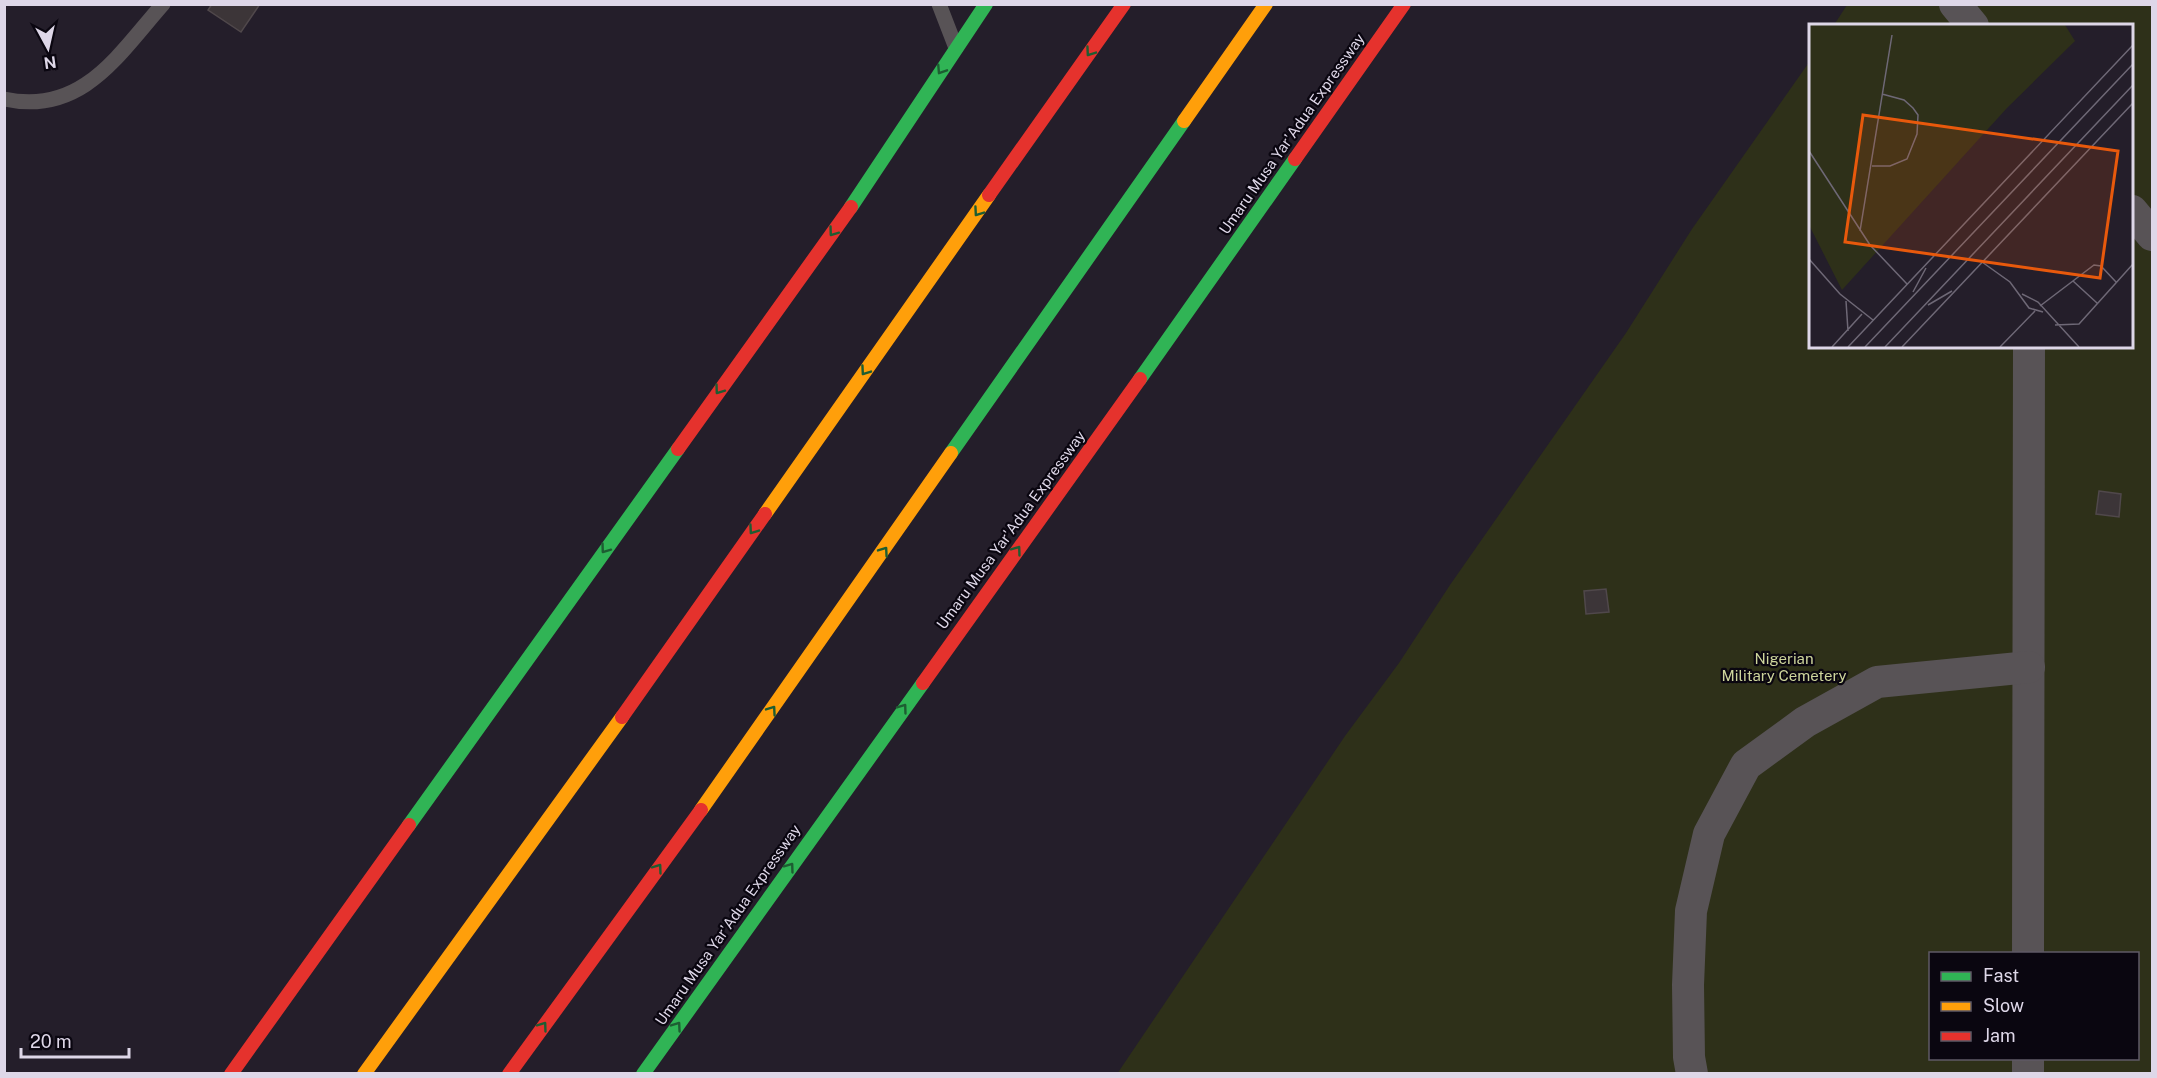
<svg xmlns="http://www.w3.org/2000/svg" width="2157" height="1078" font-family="'Public Sans',sans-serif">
<rect width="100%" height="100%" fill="#241e2a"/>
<path fill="#2e3019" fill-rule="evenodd" d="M1847,5H2152V1073L1117,1074L1345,736L1399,663L1450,585L1626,333L1692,229L1810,61V346H2132V26L1834,25ZM1930,954H2138V1058H1930Z"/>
<g fill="#3c3538" stroke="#50484b" stroke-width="1.5">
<polygon points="212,4 260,4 241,32 208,10"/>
<polygon points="2099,491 2121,494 2119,517 2096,514"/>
<polygon points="1606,589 1609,612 1586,614 1584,591"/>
</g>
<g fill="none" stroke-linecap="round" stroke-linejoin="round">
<g stroke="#585356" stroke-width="15">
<polyline points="939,4 956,48"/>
<path d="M4,99C82,116 118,55 163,4"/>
</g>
<g stroke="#585356" stroke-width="32">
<polyline points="1955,4 1973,26"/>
<polyline points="2132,211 2152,235"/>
<polyline points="2028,954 2029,346"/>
<polyline points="1692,1074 1689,1057 1688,985 1691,911 1709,834 1746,765 1805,722 1877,682 2029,667"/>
<polyline points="2028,1074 2028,1058"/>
</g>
<g stroke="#30b455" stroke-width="14">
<polyline points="851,207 986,4"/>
<polyline points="1140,379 1295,159"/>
<polyline points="951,453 1184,121"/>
<polyline points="409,825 678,449"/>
<polyline points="643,1074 923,683"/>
</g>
<g stroke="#ff9f0a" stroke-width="14">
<polyline points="1184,121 1266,4"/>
<polyline points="765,514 989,195"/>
<polyline points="701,810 951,453"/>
<polyline points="364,1074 622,717"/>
</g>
<g stroke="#e5322d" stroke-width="14">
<polyline points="1295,159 1404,4"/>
<polyline points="989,195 1124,4"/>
<polyline points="678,449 851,207"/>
<polyline points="923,683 1140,379"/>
<polyline points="622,717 765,514"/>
<polyline points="231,1074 409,825"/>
<polyline points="509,1074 701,810"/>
</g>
</g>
<defs><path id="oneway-chevron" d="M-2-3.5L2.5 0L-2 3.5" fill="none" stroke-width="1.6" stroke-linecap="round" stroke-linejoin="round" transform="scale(1.5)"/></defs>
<g stroke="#1d5d32">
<use href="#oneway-chevron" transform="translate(1090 52) rotate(125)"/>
<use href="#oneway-chevron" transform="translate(941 70) rotate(123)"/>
<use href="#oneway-chevron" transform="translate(978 212) rotate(125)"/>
<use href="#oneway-chevron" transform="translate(833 232) rotate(126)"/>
<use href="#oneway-chevron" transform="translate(865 371) rotate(125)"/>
<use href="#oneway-chevron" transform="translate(719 390) rotate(126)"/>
<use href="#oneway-chevron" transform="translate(753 530) rotate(125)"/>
<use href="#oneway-chevron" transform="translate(605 549) rotate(126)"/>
<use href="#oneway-chevron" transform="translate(1017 550) rotate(-54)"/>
<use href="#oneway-chevron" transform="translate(884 551) rotate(-55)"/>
<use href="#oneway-chevron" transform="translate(903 708) rotate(-54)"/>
<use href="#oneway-chevron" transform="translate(772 710) rotate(-55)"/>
<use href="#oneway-chevron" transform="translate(790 867) rotate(-54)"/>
<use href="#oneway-chevron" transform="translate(658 868) rotate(-54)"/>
<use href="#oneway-chevron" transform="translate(543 1026) rotate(-54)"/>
<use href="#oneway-chevron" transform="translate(677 1026) rotate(-55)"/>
</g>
<g text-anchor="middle" stroke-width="4.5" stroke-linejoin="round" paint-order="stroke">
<g font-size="15" fill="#ded7e8" stroke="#0a0610">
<text transform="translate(1292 134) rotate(-55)" y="5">Umaru Musa Yar'Adua Expressway</text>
<text transform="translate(1011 530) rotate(-54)" y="5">Umaru Musa Yar'Adua Expressway</text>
<text transform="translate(728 925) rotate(-55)" y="5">Umaru Musa Yar'Adua Expressway</text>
</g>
<g font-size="15" fill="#ced59c" stroke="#0a0610">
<text x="1784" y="664">Nigerian<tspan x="1784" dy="17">Military Cemetery</tspan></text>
</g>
</g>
<g transform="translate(1809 24)">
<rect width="324" height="324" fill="#241e2a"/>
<path d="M0,1H256L266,17L198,84L33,266L0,201Z" fill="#2e3019"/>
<path fill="none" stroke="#6e6876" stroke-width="1.5" d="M0,127L61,221L98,260M63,142H81L98,135L108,110L109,91L104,84L95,76L73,70M51,207L83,11M0,235L31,270L64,296M173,238L201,258L220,284L234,288M264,257L288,279M104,268L117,244M213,270L229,278L270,323M37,277L39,307M119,281L143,267M231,282L285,241L292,242L307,258M246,301L270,300L324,240M23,323L53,290M39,323L324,21M56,323L324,40M76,323L324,61M93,323L324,79M191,323L226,287"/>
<path fill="#e8590c" fill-opacity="0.15" stroke="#e8590c" stroke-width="3" d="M54,91L309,127L291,254L36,218Z"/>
<rect width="324" height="324" fill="none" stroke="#ded7e8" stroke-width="3"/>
</g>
<rect width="2157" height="1078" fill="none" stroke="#ded7e8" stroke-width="12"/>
<rect x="1929" y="952" width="210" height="108" fill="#0a0610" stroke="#5f5a66" stroke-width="1.5"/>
<rect x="1941" y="972" width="30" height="9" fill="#30b455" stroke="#5f5a66" stroke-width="1.5"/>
<text x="1983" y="982" font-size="18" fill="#ded7e8">Fast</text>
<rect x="1941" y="1002" width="30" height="9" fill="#ff9f0a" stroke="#5f5a66" stroke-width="1.5"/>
<text x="1983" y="1012" font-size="18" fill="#ded7e8">Slow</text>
<rect x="1941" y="1032" width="30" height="9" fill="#e5322d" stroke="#5f5a66" stroke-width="1.5"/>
<text x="1983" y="1042" font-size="18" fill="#ded7e8">Jam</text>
<g transform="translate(48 48) rotate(172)" stroke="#0a0610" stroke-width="4.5" paint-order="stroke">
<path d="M0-4.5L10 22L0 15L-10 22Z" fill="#ded7e8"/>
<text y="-9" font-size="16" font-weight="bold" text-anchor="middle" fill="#ded7e8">N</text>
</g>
<path d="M21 1048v9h108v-9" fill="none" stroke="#ded7e8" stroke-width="3"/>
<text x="30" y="1048" font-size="18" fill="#ded7e8" stroke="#0a0610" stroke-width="4.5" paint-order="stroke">20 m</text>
</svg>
